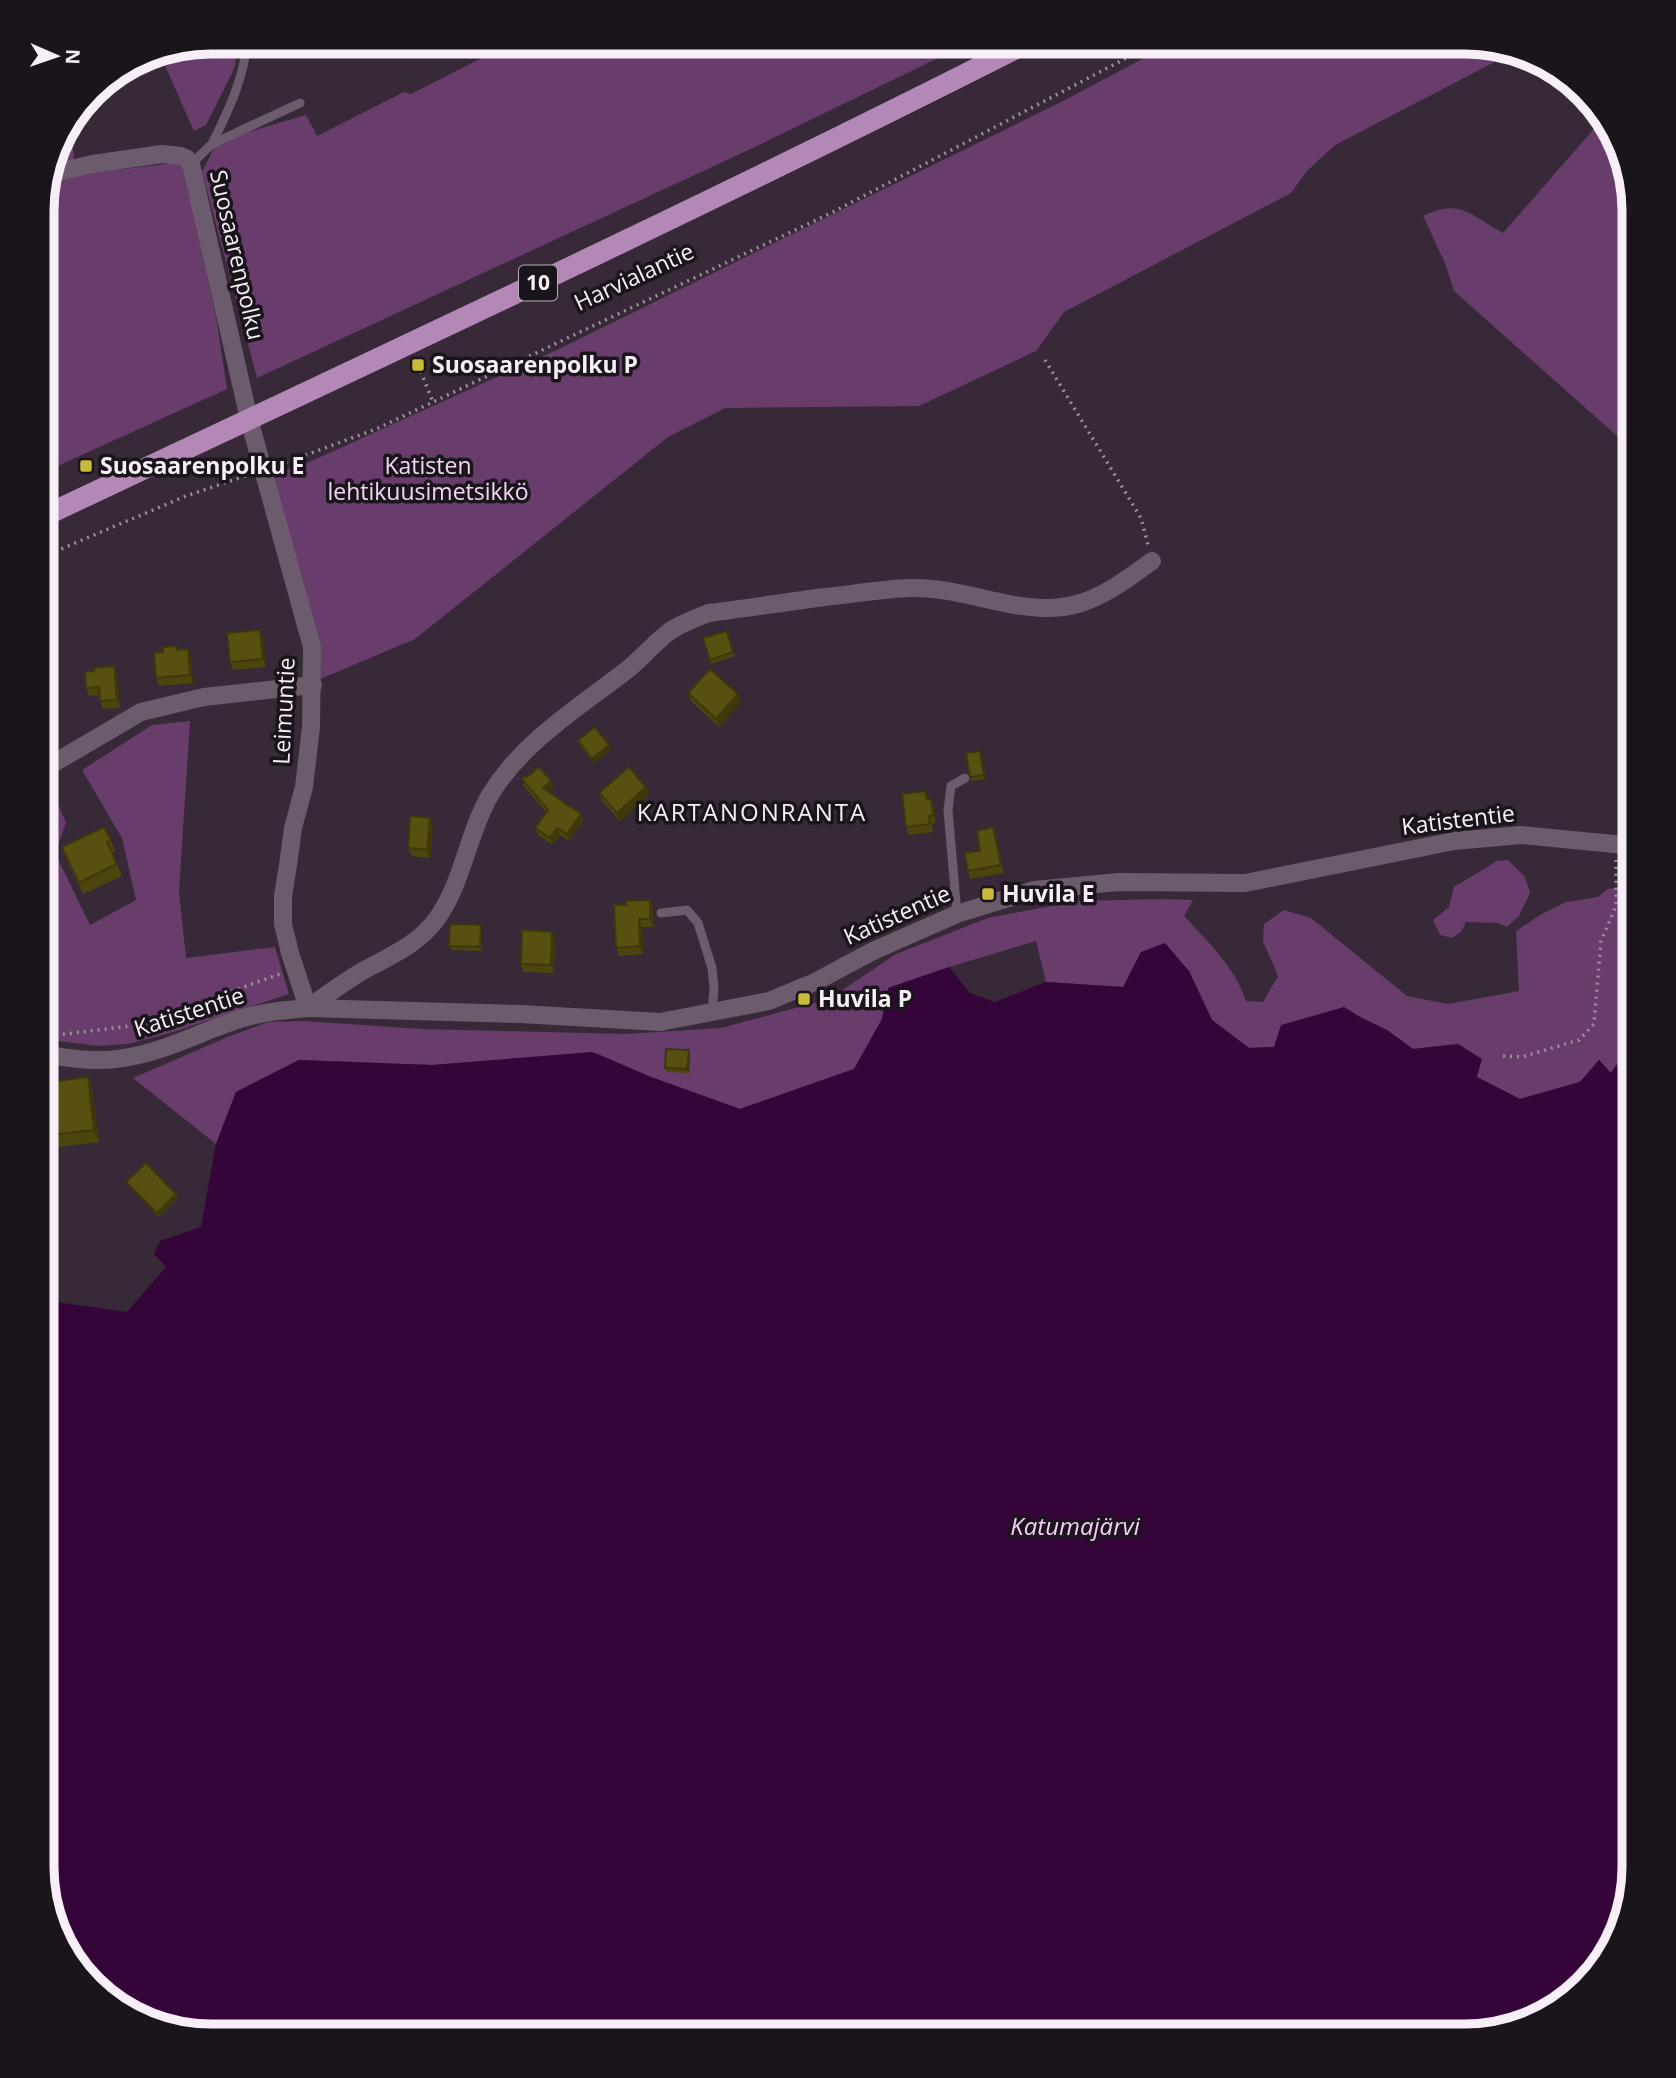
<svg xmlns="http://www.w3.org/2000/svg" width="1676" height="2078" font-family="'Open Sans',sans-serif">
<rect width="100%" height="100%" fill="#372938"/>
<g fill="#683d6c">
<polygon points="211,42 237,42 235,67 206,125 194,131 159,52"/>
<polygon points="513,42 971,42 757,146 257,378 202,172 214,148 228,138 306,115 317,136 404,92 411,94"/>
<polygon points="1174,42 1476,42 1512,53 1335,145 1307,171 1291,193 1064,312 1036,351 919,406 725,408 668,437 415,639 318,680 271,475 307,463 563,347 1065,100"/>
<path d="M1605,116L1634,211V451L1454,291L1445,263L1423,216C1462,198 1469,215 1503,233Z"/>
<polygon points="70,123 75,165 51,169 59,137"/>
<polygon points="174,163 184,167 217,322 227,389 42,473 42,200 47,181 107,171"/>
<polygon points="190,721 179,892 186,958 275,947 289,994 170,1033 128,1044 98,1046 42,1039 42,783 48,780 66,823 55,853 90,925 136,900 122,838 82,770 152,725"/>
<polygon points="1508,860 1525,877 1530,893 1519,916 1507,927 1498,923 1466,922 1461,932 1452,938 1440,935 1433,920 1449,907 1454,887 1497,861"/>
<path d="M1621,887L1634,892V919L1624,922L1634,931V1020L1630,1026L1633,1043L1610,1073L1599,1060L1580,1082L1520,1099L1476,1077L1458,1044L1413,1049L1387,1030L1360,1017L1344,1007L1274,1047L1249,1048L1212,1020L1189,971L1141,952L1124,987L1046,982L1036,941L949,967L889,988L882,1019L854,1069L740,1109L651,1077L596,1053L432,1065L299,1060L236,1092L216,1144L133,1078L230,1036L268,1022L303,1021L423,1029L624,1034L721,1028L829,999L896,954L988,918L1078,901L1161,899L1193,900L1184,916C1208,942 1235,967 1246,1001L1263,1002L1278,976L1263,941L1264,924L1284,910L1311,918L1407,996L1448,1004L1519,991L1516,931L1540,915L1566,902L1598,897L1607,889Z"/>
</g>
<polygon fill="#35053a" points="1165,943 1189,971 1212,1020 1249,1048 1274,1047 1281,1025 1344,1007 1360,1017 1387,1030 1413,1049 1458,1044 1482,1059 1477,1077 1520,1099 1580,1082 1599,1060 1611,1073 1633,1043 1630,1026 1634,1020 1634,1867 1616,1942 1559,2007 1465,2036 211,2036 127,2014 71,1961 42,1867 42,1300 127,1312 166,1267 154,1254 160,1241 201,1227 216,1144 236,1092 299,1060 432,1065 592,1052 651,1077 740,1109 854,1069 882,1019 888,988 949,967 970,993 995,1002 1046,982 1123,987 1141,952"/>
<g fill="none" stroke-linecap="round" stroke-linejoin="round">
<g stroke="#9b8f9c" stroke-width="3.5" stroke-dasharray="2 5" stroke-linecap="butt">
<polyline points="1045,360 1141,518 1148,545"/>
<polyline points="418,365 433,402"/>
<polyline points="279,465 376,429 833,212 1157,42"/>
<polyline points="42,557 186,496 248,475"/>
<polyline points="49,1036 130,1026 157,1020 207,1000 280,974"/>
<polyline points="1503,1056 1522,1057 1579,1040 1594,1024 1601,941 1616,906 1616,860"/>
</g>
<g stroke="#6b5b6c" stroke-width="9">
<path d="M212,144C228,111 244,79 247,42"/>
<polyline points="191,164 212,144 300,103"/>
<polyline points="661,913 687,910 698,923 712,968 714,988 712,1012"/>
<polyline points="957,914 948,810 951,786 965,778"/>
</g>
<g stroke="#6b5b6c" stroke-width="18">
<path d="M49,174L93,164L162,154L181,156L186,158L191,164L249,419L312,647L311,727L304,787L293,828L288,865L283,896V924L290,953L308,1008C326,995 343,983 361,972C389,956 419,945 438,917C463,881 468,833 490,795C522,742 579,707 627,670C642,658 655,642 670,631C682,623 696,618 709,613C748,608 787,602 825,597C854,594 882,589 910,588C939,587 967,595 995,601C1068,618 1094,604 1152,561"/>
<polyline points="42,770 141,712 204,697 313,685"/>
<path d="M42,1054C69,1058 96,1063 123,1058C164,1052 200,1032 240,1019C262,1012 285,1010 308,1008L521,1014L660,1022L769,1001L815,982L873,951L957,914L1034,890L1119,882L1245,883L1454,841L1521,835L1634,846"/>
</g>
<path stroke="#b388b6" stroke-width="21" d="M42,517C372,361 704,207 1029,42"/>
</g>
<g fill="#4c450e">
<polygon points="308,42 340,42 314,55"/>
<polygon points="260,630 263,638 266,667 233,670 230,662"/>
<polygon points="727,631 735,656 711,664 710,660"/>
<polygon points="178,650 191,657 193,683 159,686 156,678"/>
<polygon points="114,666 117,674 120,708 103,709 100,701 99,695 89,696 86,688 94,671"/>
<polygon points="688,693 738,694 741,702 719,727 691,701"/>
<polygon points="42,713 46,713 49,721 52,747 42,748"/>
<polygon points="578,740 609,745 611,749 594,763 579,744"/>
<polygon points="980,751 985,779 971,781 970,777"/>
<polygon points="522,779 554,788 549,792 583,821 569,841 560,835 553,845 538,835 535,828 546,812 524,786"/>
<polygon points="599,793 649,795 620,821 602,801"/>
<polygon points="928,799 931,799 934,807 936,823 932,824 933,832 909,835 906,827"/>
<polygon points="433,826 430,858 411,856 408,848"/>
<polygon points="996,835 1004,873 970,879 968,871 980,851"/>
<polygon points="111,840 115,852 112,853 122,876 83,894 66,859 62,847"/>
<polygon points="650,900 653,908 653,927 642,927 643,954 619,956 616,948 626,905"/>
<polygon points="481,925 482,929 482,951 451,950 449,946"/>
<polygon points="552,932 555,940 554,973 523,972 521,964"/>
<polygon points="689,1050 690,1054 689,1073 666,1072 665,1068"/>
<polygon points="42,1083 92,1089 99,1142 42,1149"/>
<polygon points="126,1182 176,1194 178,1198 159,1217 128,1186"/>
</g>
<g fill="#3e380b">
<polygon points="260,630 263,638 266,667 263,659"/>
<polygon points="188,649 191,657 193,683 190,675"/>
<polygon points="114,666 117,674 120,708 117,700"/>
<polygon points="738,694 741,702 719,727 716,719"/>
<polygon points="46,713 49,721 52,747 49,739"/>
<polygon points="609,745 611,749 594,763 592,759"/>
<polygon points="551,781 554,788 545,795 543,788"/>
<polygon points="646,787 649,795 620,821 617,813"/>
<polygon points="931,799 934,807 936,823 933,815"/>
<polygon points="581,814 583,821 569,841 567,834"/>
<polygon points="430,818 433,826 430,858 427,850"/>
<polygon points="993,827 996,835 1004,873 1001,865"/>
<polygon points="557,828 560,835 553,845 550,838"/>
<polygon points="650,900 653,908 653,927 650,919"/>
<polygon points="639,919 642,927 643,954 640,946"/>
<polygon points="481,925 482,929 482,951 480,947"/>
<polygon points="552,932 555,940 554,973 551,965"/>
<polygon points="689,1050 690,1054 689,1073 687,1069"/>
<polygon points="88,1077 92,1089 99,1142 94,1130"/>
<polygon points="176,1194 178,1198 159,1217 157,1213"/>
</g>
<g fill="#585010" stroke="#3e380b" stroke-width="2">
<polygon points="260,630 263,659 230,662 227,633"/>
<polygon points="727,631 733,652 710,660 703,638"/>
<polygon points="177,646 177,650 188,649 190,675 156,678 154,653 163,652 163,647"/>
<polygon points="114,666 117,700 100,701 99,687 86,688 85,672 94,671 94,668"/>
<polygon points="710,669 738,694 716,719 688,693"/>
<polygon points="42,713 46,713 49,739 42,740"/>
<polygon points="595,727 609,745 592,759 578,740"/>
<polygon points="980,751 984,775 970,777 966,753"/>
<polygon points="539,767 551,781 543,788 581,814 567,834 557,828 550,838 535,828 548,810 522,779 525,776 527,777"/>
<polygon points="629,767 646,787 617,813 599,793"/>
<polygon points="925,791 927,799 931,799 933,815 929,816 930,824 906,827 902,794"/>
<polygon points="410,816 430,818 427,850 408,848"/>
<polygon points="104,827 111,840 107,842 117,864 79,883 62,847"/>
<polygon points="993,827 1001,865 968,871 965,853 980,851 977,831"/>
<polygon points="650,900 650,919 639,919 640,946 616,948 614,905 626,905 626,901"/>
<polygon points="450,924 481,925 480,947 449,946"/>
<polygon points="522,930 552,932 551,965 521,964"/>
<polygon points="666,1049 689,1050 687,1069 665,1068"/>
<polygon points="88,1077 94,1130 42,1136 42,1083"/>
<polygon points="146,1163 176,1194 157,1213 126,1182"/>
</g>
<g fill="#caba3a" stroke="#1a141b" stroke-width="2.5">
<rect x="411" y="358" width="14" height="14" rx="3.5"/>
<rect x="79" y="459" width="14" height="14" rx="3.5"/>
<rect x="981" y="887" width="14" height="14" rx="3.5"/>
<rect x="797" y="992" width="14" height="14" rx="3.5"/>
</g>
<g text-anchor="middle" stroke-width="7" stroke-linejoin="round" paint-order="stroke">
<rect fill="#1a141b" stroke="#b5adb6" stroke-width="2" x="519" y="265.5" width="38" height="35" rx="5"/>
<g font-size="21" font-weight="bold" fill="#f7eef8">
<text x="538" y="290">10</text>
</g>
<g font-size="23" fill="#f7eef8" stroke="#1a141b">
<text transform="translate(237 255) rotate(77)" y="8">Suosaarenpolku</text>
<text transform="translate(634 277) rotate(-25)" y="8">Harvialantie</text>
<text transform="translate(284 711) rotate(-87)" y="8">Leimuntie</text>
<text transform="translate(1458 820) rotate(-7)" y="8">Katistentie</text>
<text transform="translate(897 915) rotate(-24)" y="8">Katistentie</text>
<text transform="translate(189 1012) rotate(-18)" y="8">Katistentie</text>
</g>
<g font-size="23" font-weight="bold" fill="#f7eef8" stroke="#1a141b" text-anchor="start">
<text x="432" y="373">Suosaarenpolku P</text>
<text x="100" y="474">Suosaarenpolku E</text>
<text x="1002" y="902">Huvila E</text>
<text x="818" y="1007">Huvila P</text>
</g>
<g font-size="23" fill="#f3d6f5" stroke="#1a141b">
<text x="428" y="474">Katisten<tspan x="428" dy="26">lehtikuusimetsikkö</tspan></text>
</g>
<g font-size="24" letter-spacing="2" fill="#f7eef8" stroke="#1a141b">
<text x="752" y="821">KARTANONRANTA</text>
</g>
<g font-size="24" font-style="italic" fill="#f7cbfa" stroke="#1a141b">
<text x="1075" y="1535">Katumajärvi</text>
</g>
</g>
<path d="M0 0H1676V2078H0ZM211 54H1465A157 157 0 0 1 1622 211V1867A157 157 0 0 1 1465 2024H211A157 157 0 0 1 54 1867V211A157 157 0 0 1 211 54Z" fill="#1a141b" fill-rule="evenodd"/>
<path fill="none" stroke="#f7eef8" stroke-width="9" d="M211 54H1465A157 157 0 0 1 1622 211V1867A157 157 0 0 1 1465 2024H211A157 157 0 0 1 54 1867V211A157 157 0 0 1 211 54Z"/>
<g transform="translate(56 56) rotate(92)" stroke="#1a141b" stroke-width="5" paint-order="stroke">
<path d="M0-5L12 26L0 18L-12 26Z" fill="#f7eef8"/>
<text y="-10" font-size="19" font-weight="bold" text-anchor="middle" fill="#f7eef8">N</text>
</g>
</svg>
